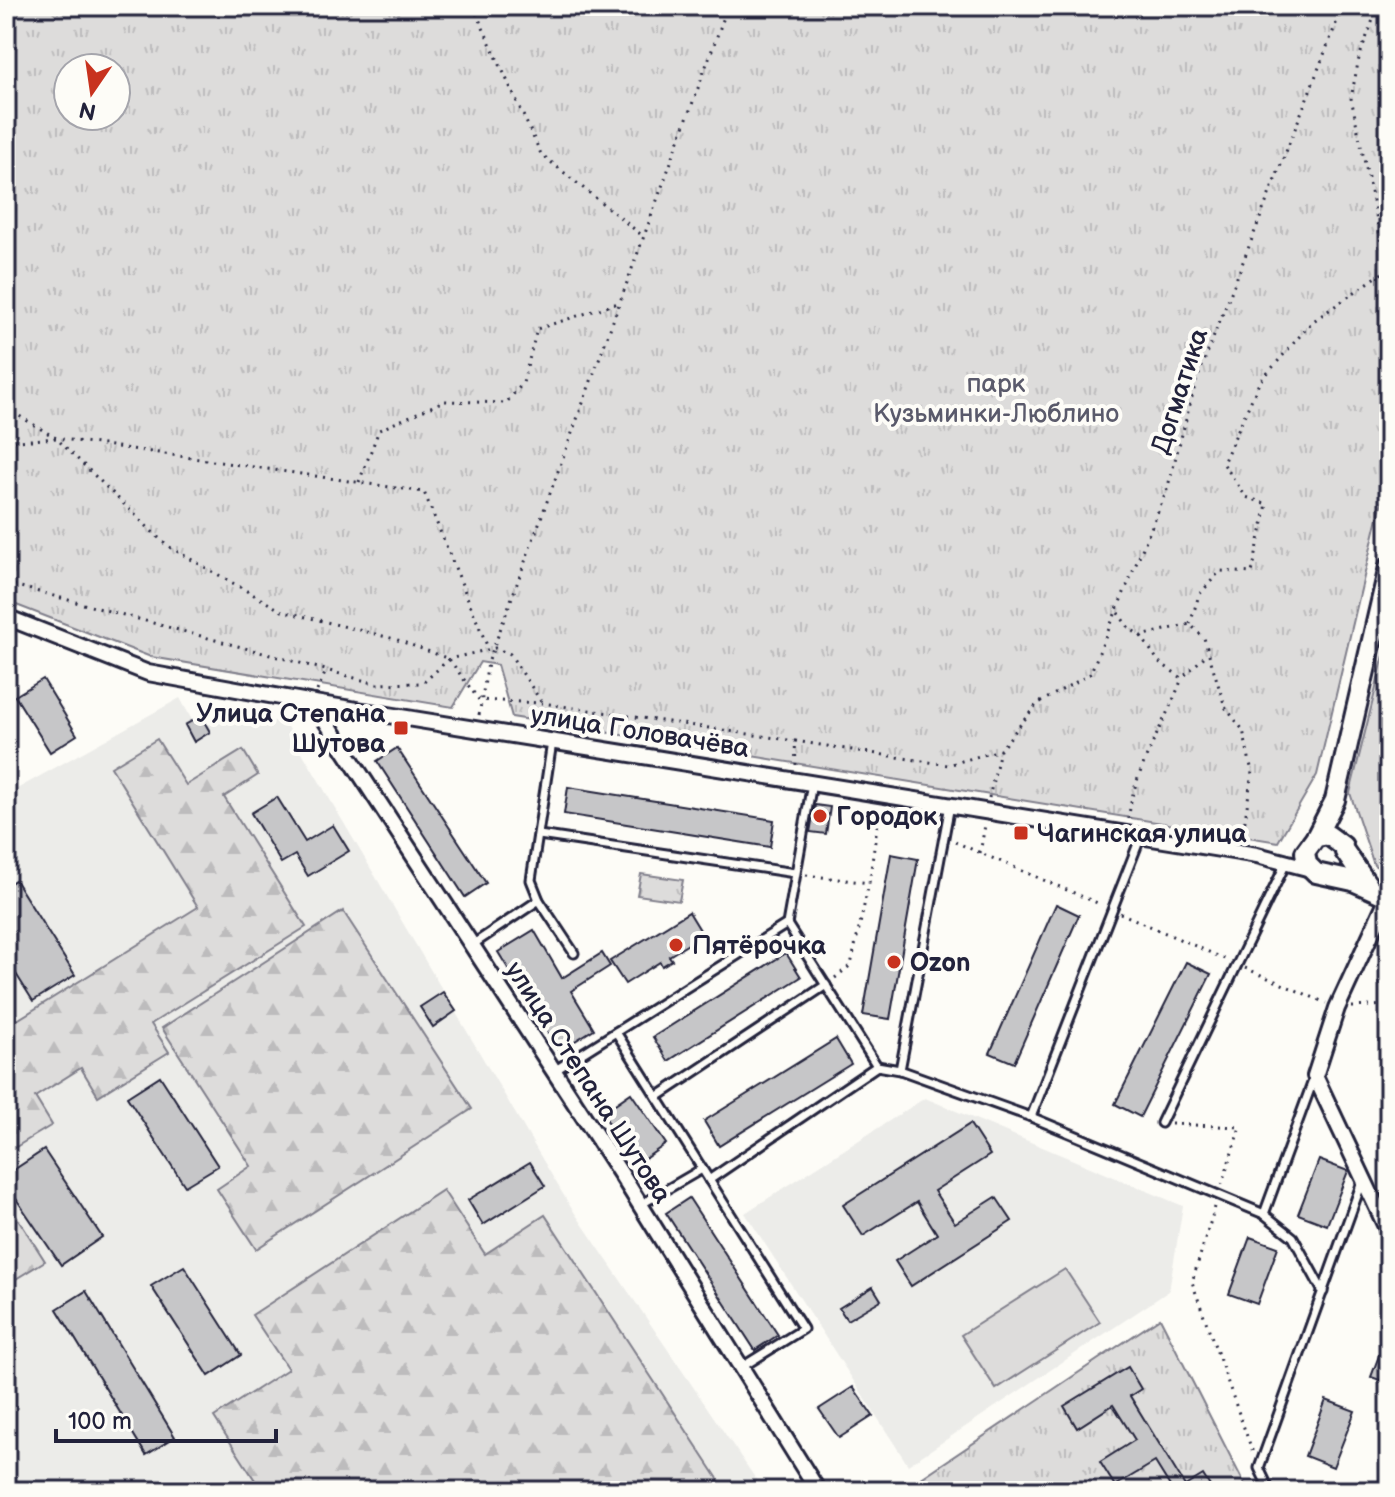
<svg xmlns="http://www.w3.org/2000/svg" width="1395" height="1497" font-family="'Balsamiq Sans',sans-serif">
<defs>
<pattern id="forest-firs" width="22" height="20" patternUnits="userSpaceOnUse" patternTransform="scale(2)"><rect width="22" height="20" fill="#dddcdb"/><path d="M5 1l3.5 6h-7zM16 11l3.5 6h-7z" fill="#bdbcbd"/></pattern>
<pattern id="park-tufts" width="24" height="20" patternUnits="userSpaceOnUse" patternTransform="scale(2)"><rect width="24" height="20" fill="#dddcdb"/><path d="M3 7l-1-3M5 7V3M7 7l1-3M15 17l-1-3M17 17v-4M19 17l1-3" fill="none" stroke="#bdbcbd"/></pattern>
</defs>
<rect width="100%" height="100%" fill="#fdfcf7"/>
<filter id="ink" filterUnits="userSpaceOnUse"><feTurbulence type="fractalNoise" baseFrequency=".0125" numOctaves="2"/><feDisplacementMap in="SourceGraphic" scale="16" xChannelSelector="R" yChannelSelector="G"/><feConvolveMatrix kernelMatrix="1 2 1 2 8 2 1 2 1" color-interpolation-filters="sRGB"/></filter>
<g filter="url(#ink)">
<g fill="#ecece9">
<polygon points="180,698 199,733 231,707 286,725 570,1206 764,1491 6,1491 6,795"/>
<polygon points="925,1098 1183,1206 1169,1291 908,1465 745,1213"/>
</g>
<g fill="#dddcdb" stroke="#807f8b" stroke-width="2">
<polygon points="1389,635 1389,873 1374,865 1350,793"/>
<polygon points="1065,1269 1100,1322 996,1389 961,1335"/>
</g>
<g fill="url(#forest-firs)" stroke="#807f8b" stroke-width="2">
<polygon points="157,739 186,785 243,750 258,775 224,797 306,927 151,1024 169,1052 98,1096 81,1068 35,1097 52,1125 6,1153 6,1027 198,907 111,767"/>
<polygon points="343,911 472,1109 256,1249 217,1189 251,1166 162,1028"/>
<polygon points="443,1190 485,1254 545,1215 726,1491 390,1491 385,1484 375,1491 262,1491 214,1417 288,1369 252,1315"/>
<polygon points="6,1200 45,1261 6,1285"/>
</g>
<g fill="url(#park-tufts)" stroke="#807f8b" stroke-width="2" fill-rule="evenodd">
<path d="M6,6H1389V471L1317,775L1278,842L512,717L497,665L480,662L453,707L151,657L6,601ZM68,68H116V116H68Z"/>
<polygon points="641,874 683,880 679,901 637,895"/>
<polygon points="1160,1318 1248,1491 902,1491"/>
</g>
<g fill="#c6c6c8" stroke="#22223b" stroke-width="2">
<polygon points="43,679 77,735 50,752 15,696"/>
<polygon points="201,716 210,732 194,742 185,725"/>
<polygon points="397,748 486,883 465,897 377,761"/>
<polygon points="568,787 774,820 770,847 564,814"/>
<polygon points="277,797 305,842 333,825 349,851 308,876 295,855 281,863 251,813"/>
<polygon points="815,805 830,807 826,834 810,832"/>
<polygon points="891,854 918,859 890,1019 863,1015"/>
<polygon points="15,880 75,975 33,1001 6,958 6,886"/>
<polygon points="1056,904 1079,915 1014,1063 990,1053"/>
<polygon points="689,912 703,935 669,956 672,960 662,966 660,962 625,984 610,961"/>
<polygon points="534,930 562,978 602,953 610,966 571,991 594,1029 559,1051 498,952"/>
<polygon points="786,953 801,977 668,1061 653,1037"/>
<polygon points="1186,962 1211,974 1140,1117 1115,1104"/>
<polygon points="443,992 456,1011 433,1027 420,1007"/>
<polygon points="836,1039 851,1064 719,1146 704,1121"/>
<polygon points="160,1076 218,1166 185,1186 127,1097"/>
<polygon points="631,1093 666,1144 637,1164 602,1113"/>
<polygon points="970,1124 990,1155 934,1191 955,1223 996,1197 1012,1221 911,1286 895,1261 937,1234 917,1202 863,1236 843,1205"/>
<polygon points="44,1150 102,1237 61,1265 6,1184 6,1175"/>
<polygon points="1319,1160 1348,1171 1327,1225 1298,1214"/>
<polygon points="530,1162 545,1186 483,1225 468,1200"/>
<polygon points="689,1198 778,1335 755,1350 666,1213"/>
<polygon points="1250,1237 1278,1247 1257,1304 1229,1294"/>
<polygon points="184,1266 241,1355 209,1376 151,1286"/>
<polygon points="873,1287 881,1300 847,1320 839,1308"/>
<polygon points="86,1291 175,1437 146,1455 57,1309"/>
<polygon points="1388,1332 1389,1332 1389,1383 1371,1377"/>
<polygon points="1128,1367 1141,1389 1130,1396 1185,1486 1203,1475 1213,1491 1173,1491 1155,1462 1115,1486 1100,1462 1135,1440 1113,1405 1077,1428 1064,1406"/>
<polygon points="853,1387 873,1416 839,1438 819,1409"/>
<polygon points="1326,1400 1355,1411 1333,1467 1305,1456"/>
</g>
<g fill="none" stroke-linecap="round" stroke-linejoin="round">
<g stroke="#22223b" stroke-width="13">
<g id="service">
<polyline points="552,742 531,880 539,900 574,953"/>
<polyline points="539,835 795,873"/>
<polyline points="787,924 877,1066"/>
<polyline points="472,945 539,900"/>
<polyline points="616,1032 803,1329 742,1367"/>
<polyline points="900,1070 950,805"/>
<polyline points="554,1071 787,924 812,783"/>
<polyline points="657,1097 826,985"/>
<polyline points="1031,1117 1141,836"/>
<polyline points="1161,1123 1286,863"/>
<polyline points="709,1180 877,1066 900,1070 1031,1117 1264,1214 1293,1237 1323,1292"/>
<polyline points="640,1205 702,1169"/>
<polyline points="1264,1214 1314,1078"/>
<polyline points="1270,1491 1259,1468 1362,1182"/>
</g>
</g>
<g stroke="#22223b" stroke-width="20">
<g id="minor">
<polyline points="6,617 148,673 314,703 1257,855 1311,869"/>
<polyline points="314,703 621,1174 818,1491"/>
<polyline points="1388,897 1337,1008 1315,1076 1389,1233"/>
</g>
</g>
<g stroke="#22223b" stroke-width="24">
<g id="tertiary">
<polyline points="1316,837 1335,800 1389,567"/>
<polyline points="1343,846 1328,835 1316,837 1305,852 1307,864 1316,873 1353,881 1389,897"/>
<polyline points="1345,852 1368,885"/>
</g>
</g>
<g stroke="#22223b" stroke-width="3" stroke-dasharray="2 6" stroke-linecap="butt">
<polyline points="473,6 541,154 644,237"/>
<polyline points="1378,6 1359,58 1351,98 1389,276"/>
<polyline points="6,408 56,438 166,545 282,611 395,639 449,659 479,700 542,703 795,741"/>
<polyline points="6,442 56,438 424,492 488,648"/>
<polyline points="359,482 379,430 444,401 506,403 523,383 537,329 621,302"/>
<polyline points="6,583 377,684 423,683 449,659 495,648 510,654 542,703"/>
<polyline points="1118,613 1129,628 1141,636 1190,624 1204,638 1225,707 1243,730 1252,772 1242,841"/>
<polyline points="1190,624 1199,595 1220,571 1252,573 1267,504 1246,497 1223,463 1259,383 1312,322 1385,271"/>
<polyline points="1141,636 1159,662 1182,678 1208,653"/>
<polyline points="317,691 327,669"/>
<polyline points="479,715 488,663 728,6"/>
<polyline points="796,765 795,741 948,765 1000,750"/>
<polyline points="989,798 1000,750 1037,704 1090,674 1167,490 1196,382 1343,6"/>
<path d="M1129,819C1130,777 1167,720 1182,678"/>
<polyline points="955,842 1102,905"/>
<polyline points="980,853 985,825"/>
<polyline points="806,875 869,883 880,806"/>
<polyline points="1120,913 1227,960"/>
<polyline points="1245,968 1326,1003"/>
<polyline points="835,978 851,965 869,883"/>
<polyline points="1352,1007 1389,1005"/>
<polyline points="1171,1124 1240,1127 1222,1184"/>
<polyline points="1215,1207 1192,1282 1253,1453"/>
</g>
<use href="#service" stroke="#fdfcf7" stroke-width="7"/>
<use href="#minor" stroke="#fdfcf7" stroke-width="14"/>
<use href="#tertiary" stroke="#fdfcf7" stroke-width="18"/>
</g>
</g>
<g fill="#c8321e" stroke="#fdfcf7" stroke-width="3">
<rect x="393" y="720" width="16" height="16" rx="4"/>
<circle cx="820" cy="816" r="8"/>
<rect x="1013" y="825" width="16" height="16" rx="4"/>
<circle cx="676" cy="945" r="8"/>
<circle cx="894" cy="962" r="8"/>
</g>
<g text-anchor="middle" stroke-width="8" stroke-linejoin="round" paint-order="stroke">
<g font-size="26" fill="#5a5a6b" stroke="#fdfcf7">
<text x="996" y="392">парк<tspan x="996" dy="30">Кузьминки-Люблино</tspan></text>
</g>
<g font-size="26" fill="#22223b" stroke="#fdfcf7">
<text transform="translate(1179 391) rotate(-72)" y="9">Догматика</text>
<text transform="translate(640 731) rotate(9)" y="9">улица Головачёва</text>
<text transform="translate(589 1082) rotate(57)" y="9">улица Степана Шутова</text>
</g>
<g font-size="26" font-weight="bold" fill="#22223b" stroke="#fdfcf7" text-anchor="start">
<text x="385" y="722" text-anchor="end">Улица Степана<tspan x="385" dy="30">Шутова</tspan></text>
<text x="836" y="825">Городок</text>
<text x="1037" y="842">Чагинская улица</text>
<text x="692" y="954">Пятёрочка</text>
<text x="910" y="971">Ozon</text>
</g>
</g>
<rect width="1395" height="1497" fill="none" stroke="#fdfcf7" stroke-width="32"/>
<rect x="16" y="16" width="1363" height="1465" fill="none" stroke="#22223b" stroke-width="3" filter="url(#ink)"/>
<g transform="translate(92 92) rotate(193)"><circle r="38" fill="#fdfcf7" stroke="#a5a5ac" stroke-width="2"/>
<path d="M0-6L14 30L0 20L-14 30Z" fill="#c8321e"/>
<text y="-12" font-size="22" font-weight="bold" text-anchor="middle" fill="#22223b">N</text>
</g>
<path d="M56 1429v12h220v-12" fill="none" stroke="#22223b" stroke-width="4"/>
<text x="68" y="1429" font-size="24" fill="#22223b" stroke="#fdfcf7" stroke-width="6" paint-order="stroke">100 m</text>
</svg>
